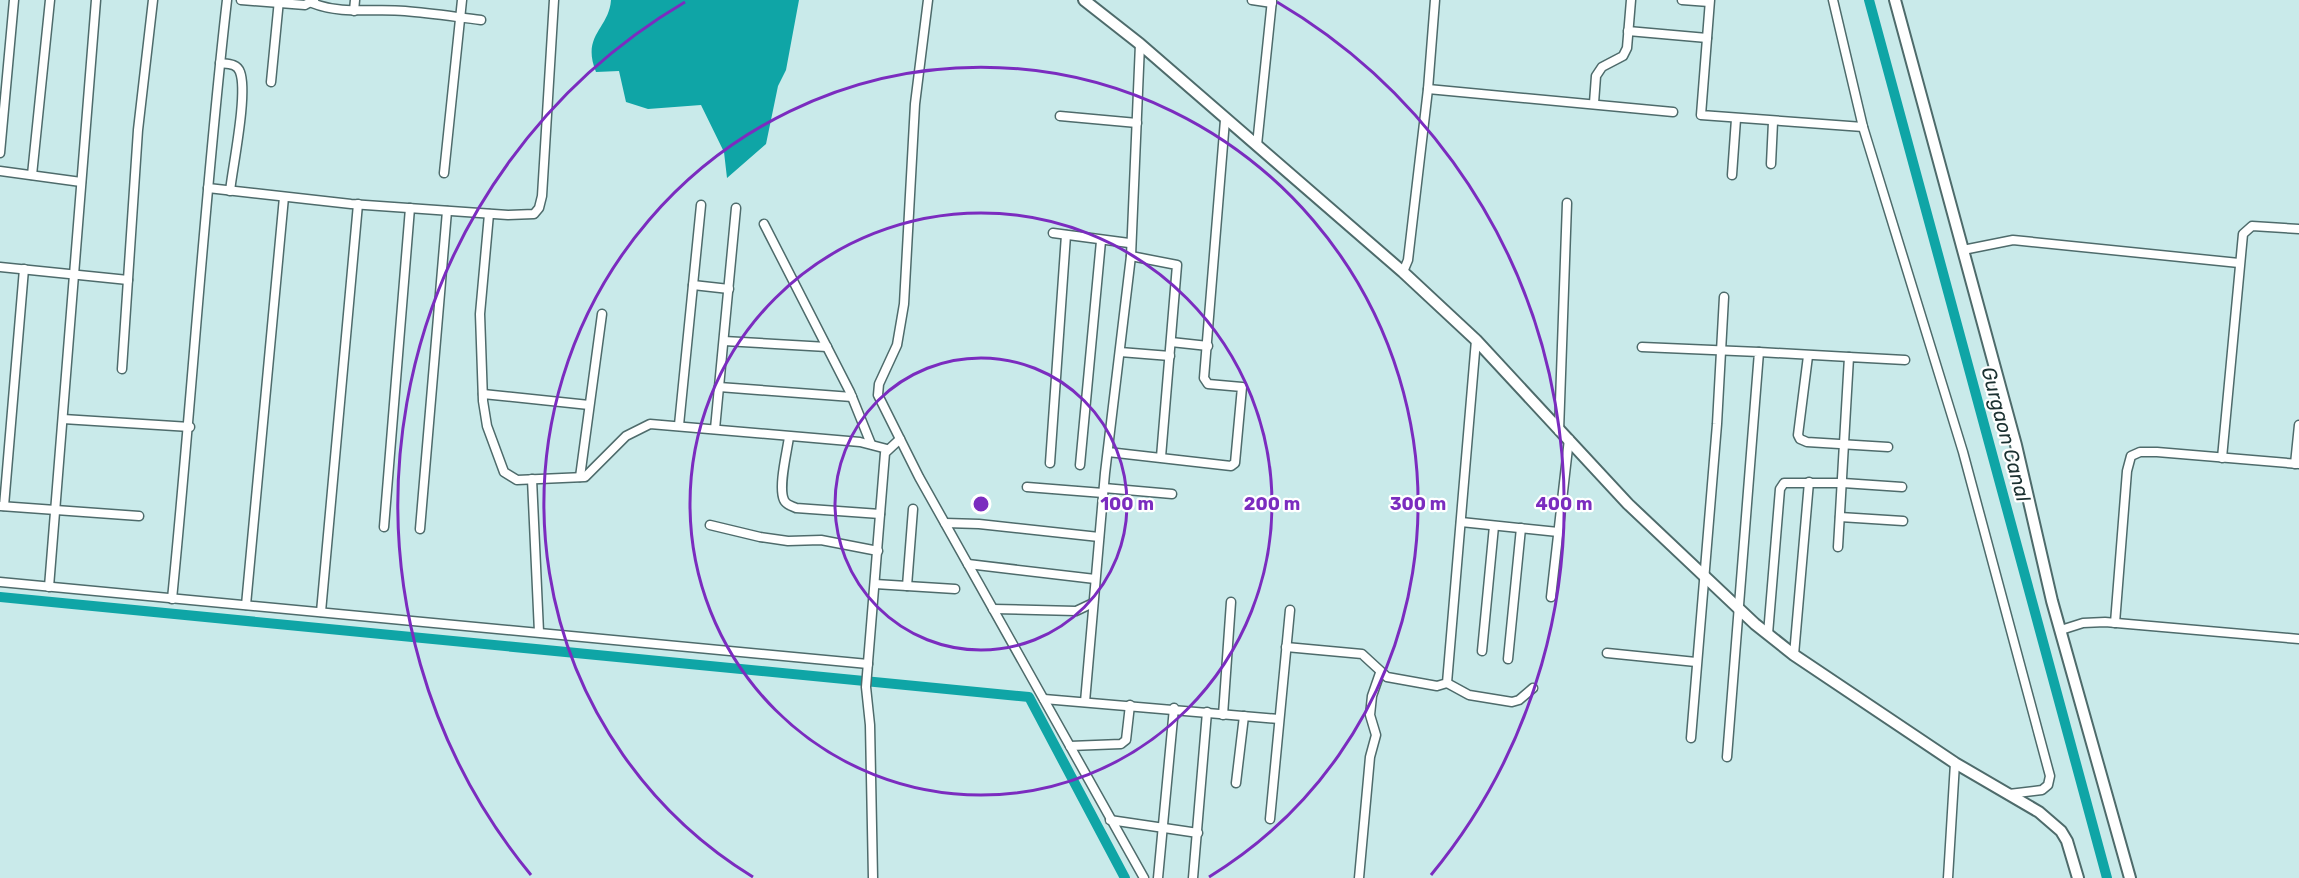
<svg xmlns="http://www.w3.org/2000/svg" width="2299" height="878" font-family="Rubik,sans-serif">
<rect width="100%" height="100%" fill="#c9eaea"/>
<path fill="#0fa5a6" d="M611,0H799L786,70L778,86L766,144L727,178L724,152L701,105L648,109L626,102L619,71L596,72C581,35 609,29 611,0Z"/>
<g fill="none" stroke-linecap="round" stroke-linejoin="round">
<g stroke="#0fa5a6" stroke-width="10">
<polyline points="1869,0 2107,878"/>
<polyline points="0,597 1029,697 1125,878"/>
</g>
<g stroke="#4e6b6b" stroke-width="11">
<g id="minor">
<polyline points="241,0 305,5 314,0"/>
<polyline points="928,0 915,104 904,304 897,345 879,384 878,395 919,477 1144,878"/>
<polyline points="1252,0 1272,3"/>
<polyline points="1682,0 1709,2"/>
<polyline points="1710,0 1701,115 1863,127"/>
<polyline points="1833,0 1863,127 1963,452 2050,776 2048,785 2042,790 2009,794"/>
<path d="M312,3C342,15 374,8 405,11C431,13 456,17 481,20"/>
<polyline points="354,11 355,0"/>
<polyline points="1628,31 1707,38"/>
<path d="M220,63C227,64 237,63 240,72C248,93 233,165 230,191"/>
<polyline points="271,82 279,0"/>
<polyline points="1428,89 1673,112"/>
<polyline points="1594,103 1596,76 1602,67 1623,56 1627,48 1631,0"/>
<polyline points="1060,116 1137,123"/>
<polyline points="1257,145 1272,0"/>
<polyline points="0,153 14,0"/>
<polyline points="1771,164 1773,122"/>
<polyline points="0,171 81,182"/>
<polyline points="444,173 462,0"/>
<polyline points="32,175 50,0"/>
<polyline points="1732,175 1736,119"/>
<polyline points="208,188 351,204 508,215 534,214 539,208 542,196 554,0"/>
<polyline points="489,214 480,314 483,401 487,426 504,472 517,480 585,477 626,436 650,424 860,442 887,449"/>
<polyline points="764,224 850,392 871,444"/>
<polyline points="1053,233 1129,243"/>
<polyline points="1963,250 2013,240 2239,263"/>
<polyline points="1131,256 1177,265 1161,457"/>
<polyline points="0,267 128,280"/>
<polyline points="1403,272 1408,260 1428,89 1435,0"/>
<polyline points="693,285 729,289"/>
<polyline points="724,341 827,347"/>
<polyline points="1171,342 1208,346"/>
<polyline points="1642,347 1759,352 1727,757"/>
<polyline points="1120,352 1170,356"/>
<polyline points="1759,352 1849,357"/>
<polyline points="1808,356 1798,435 1800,439 1807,442 1888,447"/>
<polyline points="122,369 138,130 153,0"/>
<polyline points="719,387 852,397"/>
<polyline points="483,394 589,405"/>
<polyline points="63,419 190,427"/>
<polyline points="679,425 701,205"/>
<polyline points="715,429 736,208"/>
<polyline points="1559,431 1567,203"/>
<path d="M789,437C787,452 778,487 784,500C786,505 792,506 796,508L880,514"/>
<polyline points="1108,452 1231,466 1235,463 1242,387 1208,384 1204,378 1225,120"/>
<polyline points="2222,458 2243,234 2252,226 2299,229"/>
<polyline points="1050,463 1066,235"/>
<polyline points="2295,464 2299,425"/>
<polyline points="1080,465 1101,241"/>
<polyline points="580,477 602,314"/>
<polyline points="532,479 539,632"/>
<polyline points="1027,487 1103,493"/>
<polyline points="1104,488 1172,494"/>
<polyline points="0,506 139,516"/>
<polyline points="4,506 24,269"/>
<polyline points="1840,517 1903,521"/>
<polyline points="1461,522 1558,532"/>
<polyline points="945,523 979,524 1099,537"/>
<polyline points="710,525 760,537 788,541 821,540 878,551"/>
<polyline points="384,527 410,208"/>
<polyline points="420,529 447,211"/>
<polyline points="1838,547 1849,357 1905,360"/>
<polyline points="968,564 1095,579"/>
<polyline points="0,582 868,664"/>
<polyline points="875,584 955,589"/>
<polyline points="907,586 913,509"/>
<polyline points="49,587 96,0"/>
<polyline points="1551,597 1569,439"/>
<path d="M172,599C192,399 204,199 227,0"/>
<polyline points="246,605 284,197"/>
<polyline points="993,609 1076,611 1093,603"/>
<polyline points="321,612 358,204"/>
<polyline points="2115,623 2127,471 2131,456 2140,452 2157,452 2299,464"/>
<polyline points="2061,630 2083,623 2105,622 2299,639"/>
<polyline points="1768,634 1780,489 1784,483 1843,483 1902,487"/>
<polyline points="1286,647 1362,654 1387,677 1437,686 1447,683 1476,340"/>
<polyline points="1482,651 1494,526"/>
<polyline points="1607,653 1696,662"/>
<polyline points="1794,655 1809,482"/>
<polyline points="1508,659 1521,528"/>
<polyline points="1447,683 1469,695 1512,702 1519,700 1533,688"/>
<polyline points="1044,699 1279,719"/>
<polyline points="1085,702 1105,473 1131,256 1140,44"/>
<polyline points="1223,715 1231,602"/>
<polyline points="1691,738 1717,424 1724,297"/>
<polyline points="1070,746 1121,744 1126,740 1130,705"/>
<polyline points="1236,783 1244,716"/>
<polyline points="1270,819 1290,610"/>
<polyline points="1110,820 1198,833"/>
<polyline points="873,878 870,725 866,687 885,453 900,439"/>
<polyline points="1158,878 1174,708"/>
<polyline points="1193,878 1207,712"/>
<polyline points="1359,878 1370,757 1376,735 1370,715 1372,696 1380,673"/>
<polyline points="1948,878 1955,763"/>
</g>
</g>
<g stroke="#4e6b6b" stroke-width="14">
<g id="tertiary">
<polyline points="1084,0 1140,44 1403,272 1476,340 1628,504 1755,624 1794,655 1955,763 2039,812 2061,831 2067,841 2078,878"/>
<polyline points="1895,0 2016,445 2052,601 2130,878"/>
</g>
</g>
<use href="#minor" stroke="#fff" stroke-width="8"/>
<use href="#tertiary" stroke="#fff" stroke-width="10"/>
</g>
<g fill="none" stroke="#7b2cbf" stroke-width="3">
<circle cx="981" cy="504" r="146"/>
<circle cx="981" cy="504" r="291"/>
<path d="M753 877A437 437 0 1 1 1209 877"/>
<path d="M531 875A583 583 0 0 1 685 2M1277 2A583 583 0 0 1 1431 875"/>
</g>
<g text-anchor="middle" stroke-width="4.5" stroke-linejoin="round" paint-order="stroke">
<g font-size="20" font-style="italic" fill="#1a3030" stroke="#fff">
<text transform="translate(2006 434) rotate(75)" y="7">Gurgaon Canal</text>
</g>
</g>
<circle cx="981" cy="504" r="9" fill="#7b2cbf" stroke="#fff" stroke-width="3"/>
<g font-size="18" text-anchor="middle" font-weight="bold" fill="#7b2cbf" stroke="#fff" stroke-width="4.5" stroke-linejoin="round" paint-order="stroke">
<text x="1127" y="510">100 m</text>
<text x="1272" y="510">200 m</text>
<text x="1418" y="510">300 m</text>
<text x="1564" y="510">400 m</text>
</g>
</svg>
